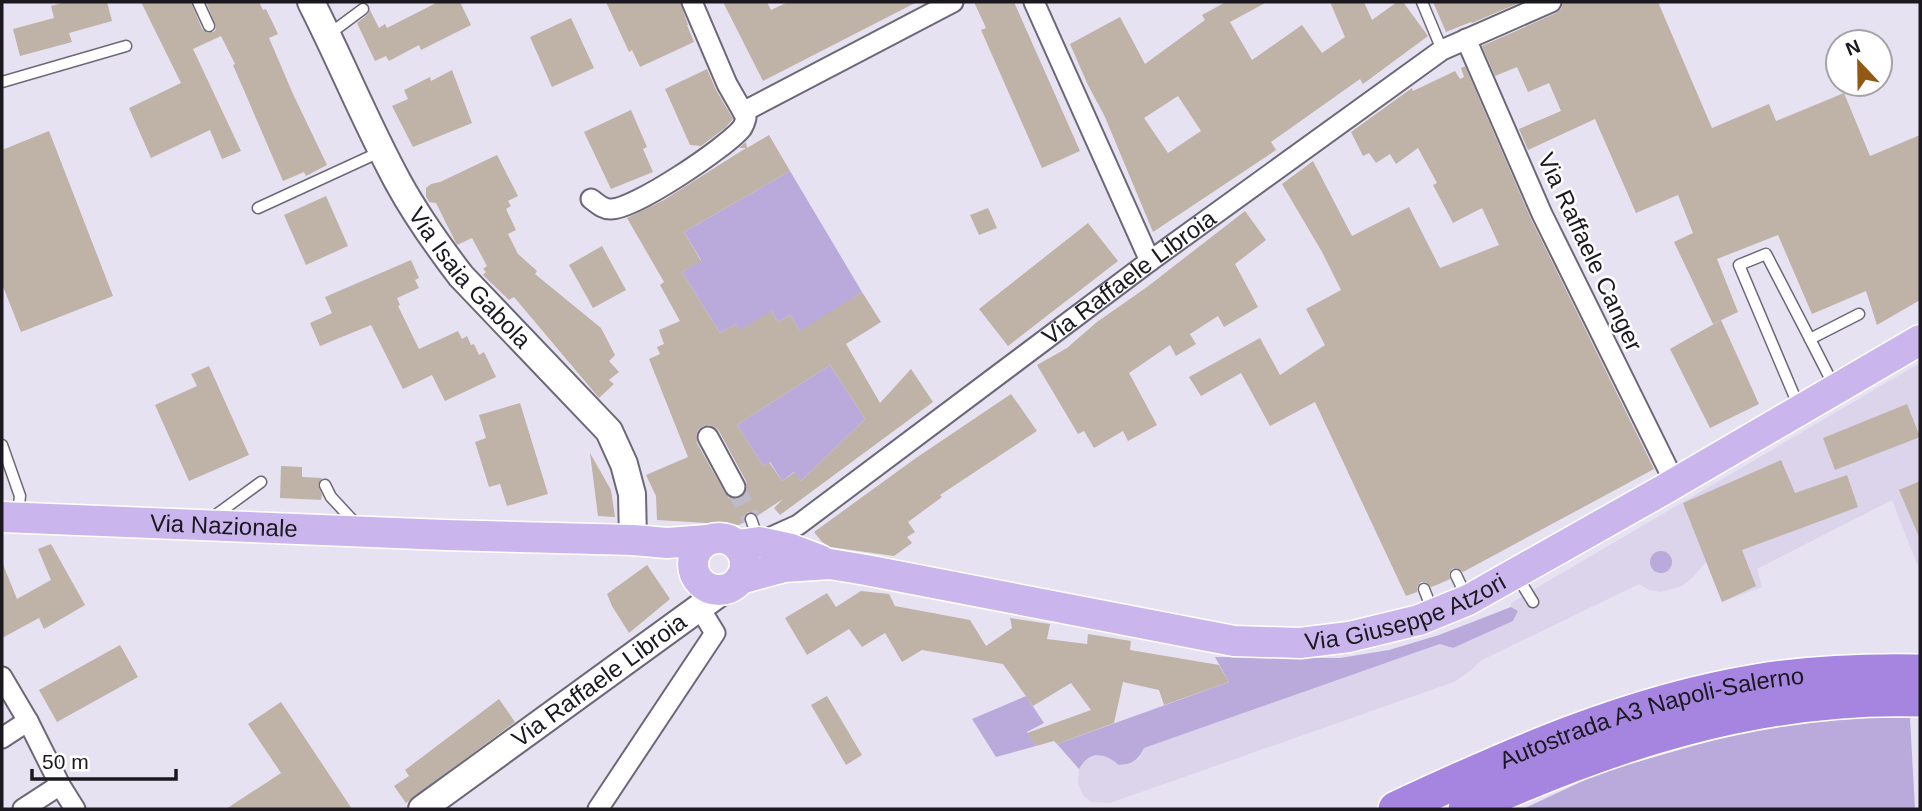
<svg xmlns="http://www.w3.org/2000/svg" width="1922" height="811" font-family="Helvetica,sans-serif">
<rect width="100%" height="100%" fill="#e7e2f2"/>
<polygon fill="#dbd4eb" points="1920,363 1920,562 1917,564 1892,500 1757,569 1762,587 1722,602 1706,562 1692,578 1682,586 1661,592 1649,590 1639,584 1482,660 1470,671 1454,682 1110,803 1091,802 1083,795 1078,784 1079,769 1086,759 1098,755 1110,758 1119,765 1139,759 1144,748 1441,644 1453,648 1513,621 1518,611 1511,607 1511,603"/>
<g fill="#baaadb">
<polygon points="790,171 862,292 801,333 790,315 778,322 771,311 753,351 736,324 720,333 682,272 701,260 684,232"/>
<polygon points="830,365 865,419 801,481 794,472 782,481 770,462 763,466 737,425"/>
<circle cx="1661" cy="562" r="11"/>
<path d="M1511,607L1518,611L1513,621L1453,648L1440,644L1144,748C1138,760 1133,764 1119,765C1104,753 1090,750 1079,769L1057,744L1229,682L1215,657L1340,658L1389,650L1439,635Z"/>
<polygon points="1026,696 1044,723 1027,732 1036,746 996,757 972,719"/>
<polygon points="1850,718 1910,718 1915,809 1523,809 1602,772 1756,728"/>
</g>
<g fill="#bfb2a6" fill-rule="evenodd">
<polygon points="66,2 107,2 112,21 69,33 72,42 20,56 13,29 54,18 51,6"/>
<polygon points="141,2 191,2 202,29 209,33 215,31 216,26 206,2 259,2 263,10 266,9 278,34 269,38 293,94 327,165 306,176 304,172 283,181 233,65 235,64 221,36 193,49 241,151 222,159 210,130 151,158 129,108 181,83"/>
<polygon points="438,2 460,2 471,25 421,50 419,45 389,61 386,56 375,61 357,23 367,15 370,10 379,28 385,24 387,28"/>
<polygon points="606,2 680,2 688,25 687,25 694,42 640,67 632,50 629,52"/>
<polygon points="723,2 767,2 771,10 788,2 917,2 763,81"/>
<polygon points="974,2 1014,2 1080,151 1042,168 981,30 986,28"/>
<path d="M1226,2H1267L1230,22L1252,60L1302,25L1322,53L1345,37L1330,2H1364L1372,20L1397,2H1403L1428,36L1363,84L1360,79L1271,142L1276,150L1153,232L1105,117L1087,83L1070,44L1120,17L1145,64L1205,20L1202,15ZM1178,96L1201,131L1168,153L1144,118Z"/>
<polygon points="1433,2 1521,2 1472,23 1471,22 1446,32"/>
<polygon points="1563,2 1658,2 1712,128 1769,104 1776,121 1844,93 1870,156 1920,135 1920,300 1877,325 1866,291 1812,314 1778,235 1717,259 1738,312 1713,324 1674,242 1693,233 1678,195 1636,213 1595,119 1528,150 1519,129 1561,111 1549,83 1528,92 1517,67 1495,76 1482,46 1556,13 1561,9"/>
<polygon points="571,18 594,68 552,87 530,37"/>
<polygon points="1465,66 1531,219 1654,469 1463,572 1457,568 1452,569 1449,574 1450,579 1439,584 1431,587 1426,582 1421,582 1417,587 1417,592 1406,596 1315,402 1270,426 1241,373 1201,396 1189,377 1260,338 1280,375 1325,345 1306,309 1341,290 1322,252 1282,184 1313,161 1352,236 1409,207 1440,268 1499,245 1482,208 1453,223 1433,185 1437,183 1418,148 1396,164 1390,154 1376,163 1369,153 1363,156 1351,132 1412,88 1413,91 1455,71 1460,79 1464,77 1461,68"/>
<polygon points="707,69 716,90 733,119 725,128 701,146 690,145 665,89"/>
<polygon points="452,70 472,123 413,147 392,106 408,99 404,90 430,77 431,81"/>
<polygon points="631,110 647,147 643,149 653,172 611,189 584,132"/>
<polygon points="49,131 113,296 21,332 2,284 2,150"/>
<path d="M769,135L790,171L684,232L701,261L682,272L720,333L736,324L740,330L771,311L778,322L790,315L800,331L862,292L881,322L846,344L880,403L911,369L933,402L780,515L774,508L783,499L757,516L753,512H748L744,517V522L739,525L657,520L656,496L646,475L688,457L649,359L660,354L657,347L664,344L659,330L680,321L660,285L664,282L627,218L664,200L746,148H739L746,142L747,148ZM830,365L865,419L801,481L795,472L782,481L769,462L763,466L737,425ZM709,425L715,427L719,431L746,481L747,487L746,493L740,498H729L725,493L697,443L696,436L698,430L703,426Z"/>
<polygon points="497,155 518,196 508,201 511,206 506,209 516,230 508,234 518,254 537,271 535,274 601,328 615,355 609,361 619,372 609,380 614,384 599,398 514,297 509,300 483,275 486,272 483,269 487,266 472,238 457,245 436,203 429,202 426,196 426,188 431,184 440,182"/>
<polygon points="326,196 348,246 306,265 284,215"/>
<polygon points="988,208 997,228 979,235 970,215"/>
<polygon points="1245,211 1266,240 1235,264 1258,307 1224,327 1218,316 1190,334 1196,344 1176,356 1170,345 1129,373 1157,425 1128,441 1123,431 1094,448 1084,431 1078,434 1037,365 1067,348 1097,322 1147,287"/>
<polygon points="1088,223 1118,261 1008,346 979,309"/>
<polygon points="602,246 626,290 593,308 569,265"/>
<polygon points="411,260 419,278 415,280 419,288 397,298 400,305 398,306 419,349 458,331 462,339 467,336 471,345 474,344 479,355 484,352 496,377 445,401 432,375 403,389 371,325 320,346 310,323 332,313 325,297"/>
<polygon points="1721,320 1759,404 1710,428 1670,349"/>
<polygon points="209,366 249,455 189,481 155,405 197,386 191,374"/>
<polygon points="1011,394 1037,431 940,495 942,497 908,522 915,532 907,537 912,543 894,556 830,547 822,542 814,532 916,458"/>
<polygon points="520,403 548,494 507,506 500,484 489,487 475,442 486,438 479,415"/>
<polygon points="1907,404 1920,437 1835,470 1823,438"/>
<polygon points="590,453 611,490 615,517 598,516"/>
<polygon points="1781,460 1795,493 1847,475 1858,507 1742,550 1756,586 1722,602 1683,503"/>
<polygon points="281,466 302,467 302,477 322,478 318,485 322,495 321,500 280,498"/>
<polygon points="1920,481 1920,539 1899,490"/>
<polygon points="51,544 85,605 44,629 39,618 2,638 2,562 17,599 51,580 38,549"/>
<polygon points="647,565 670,599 629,633 612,606 607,594"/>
<polygon points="861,591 889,594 895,606 970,620 986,646 1012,628 1010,618 1050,624 1047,639 1087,644 1088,634 1131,641 1130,650 1219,665 1229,682 1164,705 1159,690 1123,682 1114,723 1057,744 1054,741 1036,746 1027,733 1091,710 1071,683 1033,706 1003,664 922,650 902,662 885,633 862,647 849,629 807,655 785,618 827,593 836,607"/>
<polygon points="120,645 138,677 57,722 39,690"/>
<polygon points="827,696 862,755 846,765 811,705"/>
<polygon points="499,699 515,722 406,803 394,786 409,776 405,770"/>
<polygon points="281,702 352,809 226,809 281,773 248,724"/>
</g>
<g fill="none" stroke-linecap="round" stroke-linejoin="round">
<polyline stroke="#bebac8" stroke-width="19" stroke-dasharray="19 10" stroke-linecap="butt" points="735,487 751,519"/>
<g stroke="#6d6877" stroke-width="13">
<g id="lane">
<polyline points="198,2 209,26"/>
<polyline points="1422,2 1442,50"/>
<polyline points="328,35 363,9"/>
<polyline points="2,82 126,46"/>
<polyline points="258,208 382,151"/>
<polyline points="1810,339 1834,386"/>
<polyline points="1799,407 1739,265 1766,254 1810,339 1859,314"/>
<polyline points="2,445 20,496 18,513"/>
<polyline points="325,485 331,497 358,526"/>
<polyline points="213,517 261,482"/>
<polyline points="751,519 758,539"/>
<polyline points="1456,575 1466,596"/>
<polyline points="1517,576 1533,602"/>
<polyline points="1424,589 1433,612"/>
</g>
</g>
<g stroke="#6d6877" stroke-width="23">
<g id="street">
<polyline points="692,2 727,84 743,112 953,2"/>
<polyline points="1034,2 1150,261"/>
<polyline points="1466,39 1542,214 1675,483"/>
<path d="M591,199C597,203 602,209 610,209C632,211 727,147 742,128C744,125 745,122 746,118L743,112"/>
<polyline points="708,437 735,487"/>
<path id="s1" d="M760,542L798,525L1150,261L1442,50L1551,2"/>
<polyline points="2,677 28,721 60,785 75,809"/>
<polyline points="2,738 28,721"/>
<polyline points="23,809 60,785"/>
<polyline points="598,809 715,633 699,607"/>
</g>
</g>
<g stroke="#6d6877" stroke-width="30">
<g id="secondary">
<path id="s2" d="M311,2C341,61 366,123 398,182C416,215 438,246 461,276L609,431L624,464L632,494L633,540"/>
<path id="s3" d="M422,809L725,589"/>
</g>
</g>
<g stroke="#fff" stroke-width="33">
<g id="primary">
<path id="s4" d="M2,517L445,535L633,540L667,543L707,540"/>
<circle cx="719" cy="564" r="26"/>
<polyline points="737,545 759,542 791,549 820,560"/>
<path id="s5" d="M740,579L784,567L830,564L866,570L1234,641L1300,643L1349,637L1419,620L1468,600L1663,490L1920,340"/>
</g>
</g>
<g stroke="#fff" stroke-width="38">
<g id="highway">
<path id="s6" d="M1396,809C1512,755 1629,703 1756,682C1810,673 1865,671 1920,672"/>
<path d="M1466,809C1610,743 1760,694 1920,699"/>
</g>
</g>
<use href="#lane" stroke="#fff" stroke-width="10"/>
<use href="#street" stroke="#fff" stroke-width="19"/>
<use href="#secondary" stroke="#fff" stroke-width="26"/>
<use href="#primary" stroke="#cab6ed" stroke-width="30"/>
<use href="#highway" stroke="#a685e1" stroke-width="35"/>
</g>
<g text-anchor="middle" stroke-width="5" stroke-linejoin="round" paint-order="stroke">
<g font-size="24" fill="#1b191f" stroke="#fff">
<text transform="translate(1590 252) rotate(65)" y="8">Via Raffaele Canger</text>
<text dy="8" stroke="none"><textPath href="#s2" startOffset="320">Via Isaia Gabola</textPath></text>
<text dy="8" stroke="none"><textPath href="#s1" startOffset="455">Via Raffaele Libroia</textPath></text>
<text dy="8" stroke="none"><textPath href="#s4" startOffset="222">Via Nazionale</textPath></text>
<text dy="8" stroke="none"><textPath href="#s5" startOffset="679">Via Giuseppe Atzori</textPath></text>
<text dy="8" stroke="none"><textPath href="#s3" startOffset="219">Via Raffaele Libroia</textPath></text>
<text dy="8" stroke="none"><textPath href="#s6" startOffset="273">Autostrada A3 Napoli-Salerno</textPath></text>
</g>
</g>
<rect width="1922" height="811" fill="none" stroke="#1b191f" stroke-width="7"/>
<g transform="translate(1859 63) rotate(338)"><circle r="33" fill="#ffffff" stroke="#a4a3a5" stroke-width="2"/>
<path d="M0-5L12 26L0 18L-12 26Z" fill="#925914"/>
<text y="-10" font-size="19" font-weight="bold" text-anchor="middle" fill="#1b191f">N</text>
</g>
<path d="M32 769v10h144v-10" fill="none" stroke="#1b191f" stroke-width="3.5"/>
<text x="42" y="769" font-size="21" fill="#1b191f" stroke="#ffffff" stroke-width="5" paint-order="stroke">50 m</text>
</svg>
